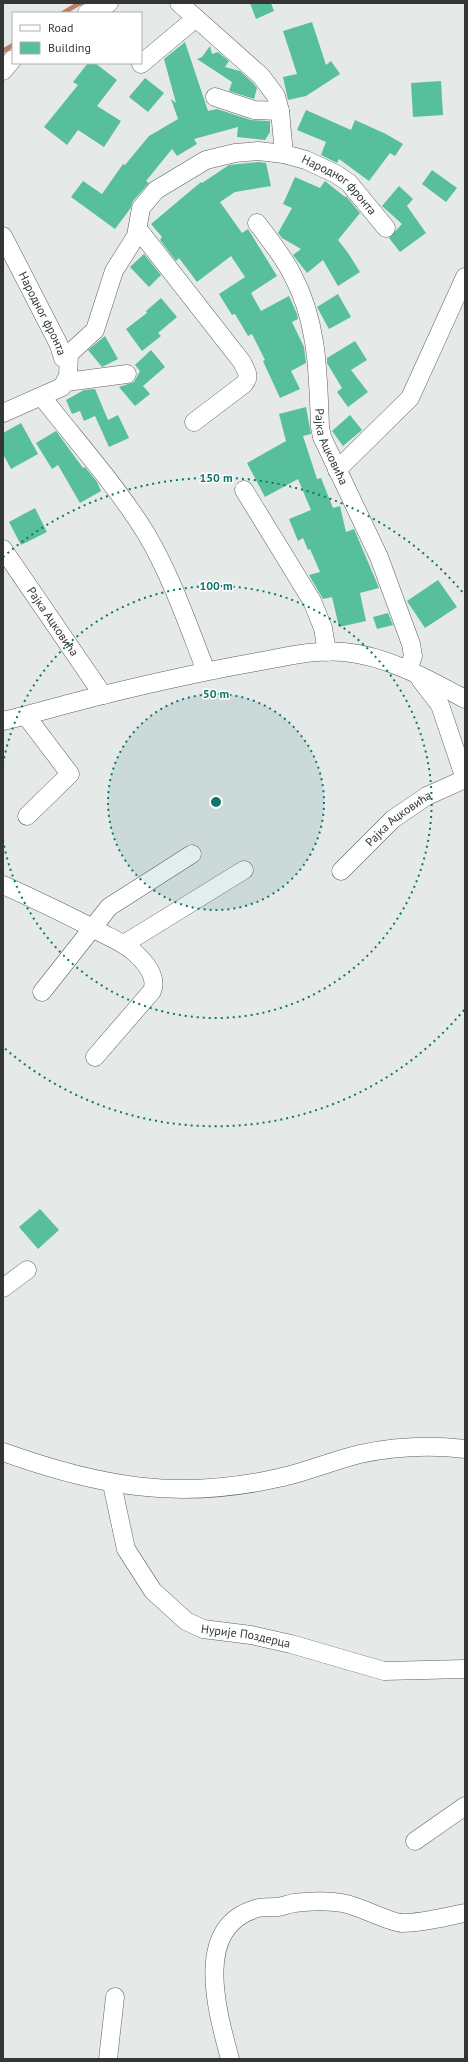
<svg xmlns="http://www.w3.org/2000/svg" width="468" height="2062" font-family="'PT Sans',sans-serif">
<rect width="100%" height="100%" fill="#e5e9e7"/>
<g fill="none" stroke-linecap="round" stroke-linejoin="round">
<g stroke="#ba7f6b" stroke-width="4.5">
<polyline points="63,13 80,3"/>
<polyline points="3,51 13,45"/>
</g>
</g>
<g fill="#58bf9d">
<polygon points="250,3 271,3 274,11 256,19"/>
<polygon points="312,22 326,65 331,61 340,74 306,96 288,100 283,77 297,74 283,31"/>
<polygon points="185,42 208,111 217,109 251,120 270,121 270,132 265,140 237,137 238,127 194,139 197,144 177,156 172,149 146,181 149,183 133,201 130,209 115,229 71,197 83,181 102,194 123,164 125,165 149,136 178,119 171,99 176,103 164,59"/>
<polygon points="210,46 212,54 218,52 229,61 225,67 240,71 253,83 257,88 254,99 229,91 232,82 197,59 202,57"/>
<polygon points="88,63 95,63 117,80 97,106 121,121 104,147 78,130 67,145 44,127 78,85 73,82"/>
<polygon points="145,78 164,93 148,112 129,97"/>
<polygon points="441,81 443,115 413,117 411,83"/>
<polygon points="306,110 351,130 355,120 386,134 403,144 395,156 390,153 369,181 339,159 337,163 321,155 324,147 327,147 324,147 326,142 297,130"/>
<polygon points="258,162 266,163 271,186 235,192 220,202 242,233 248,229 277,276 251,293 261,311 289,296 297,314 298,319 292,322 304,347 306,363 291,371 300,389 280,398 263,361 265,360 252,334 248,336 235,314 232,315 219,294 245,277 231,256 197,282 179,258 176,261 160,240 162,237 151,224 201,182 202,183 229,165"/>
<polygon points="432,170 457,188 446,202 422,184"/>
<polygon points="295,177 320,188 325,181 345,197 346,196 360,213 338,240 348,253 360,272 338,286 323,260 307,273 293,255 301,249 282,238 278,233 292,208 283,204"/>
<polygon points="399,186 413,199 407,206 426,233 400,252 389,238 402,224 382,206"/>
<polygon points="144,254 161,275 149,287 130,267"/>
<polygon points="338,294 351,317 329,329 317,307"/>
<polygon points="161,298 177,317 158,333 161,336 142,351 126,329 147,313 146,311"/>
<polygon points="105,336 118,359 102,367 88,350"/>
<polygon points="355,341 367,360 351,370 368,392 348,407 337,392 342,388 327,363 327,358"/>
<polygon points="151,350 165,367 143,386 150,394 135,406 119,387 134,382 140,371 135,365"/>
<polygon points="95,389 108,420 118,415 129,438 109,447 95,416 84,421 80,411 72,414 66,400 84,390"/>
<polygon points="306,407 311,434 303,436 317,479 321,478 333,508 340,506 346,532 354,529 379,588 360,593 366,621 339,627 332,597 323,599 309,575 320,572 310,549 308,550 303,538 298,541 289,519 311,510 298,479 265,497 247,463 286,441 279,414"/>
<polygon points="350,415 362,430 343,446 332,431"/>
<polygon points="21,423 38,454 11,469 3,454 3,433"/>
<polygon points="56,431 83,468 85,467 97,482 101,491 80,503 58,465 52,469 36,443"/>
<polygon points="35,508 47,532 21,545 9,522"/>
<polygon points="438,580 457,607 425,628 407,601"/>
<polygon points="388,613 393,625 377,629 373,617"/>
<polygon points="40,1209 59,1230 38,1249 19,1227"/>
</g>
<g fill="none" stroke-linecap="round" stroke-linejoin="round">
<g stroke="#5d615f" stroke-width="19">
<g id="minor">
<polyline points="179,3 261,76 276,96 280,111 284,154"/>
<polyline points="87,13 109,3"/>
<polyline points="141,64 196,18"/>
<polyline points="3,71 13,59"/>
<polyline points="215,97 254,110 280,111"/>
<path id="s1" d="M257,223C270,240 283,256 292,274C318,322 318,373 320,427L322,437L379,557L411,644L413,656L408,670"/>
<path d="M138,229L242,362C246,371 251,376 244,384L194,422"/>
<path id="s2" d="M3,236L59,345L63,358L68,360"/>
<polyline points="66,382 127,374"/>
<path d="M42,397C77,442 117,486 147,535C172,578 188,625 206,671"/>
<path id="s3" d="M3,413L62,387L68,376L69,354L95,330L114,271L136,236L141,208L156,190L206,160L235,153L258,151L284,154L306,160L336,174L349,183L386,228"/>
<polyline points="337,470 410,398 465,277"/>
<polyline points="244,490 312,601 323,628 327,652"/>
<path id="s4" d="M3,549L103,695"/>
<polyline points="420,679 440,705 465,779"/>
<polyline points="26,716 70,774 27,816"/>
<path d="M3,721C37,713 69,703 103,695C152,683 201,672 251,663C281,658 313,649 344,652C387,656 428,679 465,699"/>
<path id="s5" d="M341,871L393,819L427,796L465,779"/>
<path d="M3,885C36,900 68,915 100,932C111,938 124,943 134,952C144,961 158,976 152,991L95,1057"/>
<polyline points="124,944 244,870"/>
<polyline points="42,992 109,907 192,854"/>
<polyline points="3,1288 27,1270"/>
<path d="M3,1452C98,1486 178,1501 278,1478C306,1472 332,1461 360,1454C393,1447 431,1445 465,1449"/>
<path id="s6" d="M112,1484L126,1549L153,1591L186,1621L203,1629L251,1635L291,1644L384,1671L465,1669"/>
<polyline points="415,1841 465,1806"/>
<polyline points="108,2059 115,1997"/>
<path d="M230,2059C218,2014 192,1928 255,1909C262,1906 269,1908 276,1907C282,1907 288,1904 294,1903C309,1901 326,1900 342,1903C360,1906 388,1922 402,1923C423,1923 444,1917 465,1913"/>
</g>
</g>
<use href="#minor" stroke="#fff" stroke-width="18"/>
</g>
<circle cx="216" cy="802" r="108" fill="#0f766e" fill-opacity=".12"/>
<g fill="none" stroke="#0f766e" stroke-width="2" stroke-dasharray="2 4">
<circle cx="216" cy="802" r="108"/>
<path d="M3 764A216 216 0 1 1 3 840"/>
<path d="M464 1010A324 324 0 0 1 3 1047M3 557A324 324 0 0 1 464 594"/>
</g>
<g text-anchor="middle" stroke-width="3" stroke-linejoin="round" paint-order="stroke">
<g font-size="12" fill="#343635" stroke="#fff">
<text dy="4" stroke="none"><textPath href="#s3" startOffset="492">Народног фронта</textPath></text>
<text dy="4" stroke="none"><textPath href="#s2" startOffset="87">Народног фронта</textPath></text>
<text dy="4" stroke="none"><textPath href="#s1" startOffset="241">Рајка Ацковића</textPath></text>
<text dy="4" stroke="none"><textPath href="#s4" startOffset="88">Рајка Ацковића</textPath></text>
<text dy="4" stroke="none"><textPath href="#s5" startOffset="78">Рајка Ацковића</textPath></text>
<text dy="4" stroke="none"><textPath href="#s6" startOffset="223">Нурије Поздерца</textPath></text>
</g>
</g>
<circle cx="216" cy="802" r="6" fill="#0f766e" stroke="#fff" stroke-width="2"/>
<g font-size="12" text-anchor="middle" font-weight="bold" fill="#0f766e" stroke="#fff" stroke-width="3" stroke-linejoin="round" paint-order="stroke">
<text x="216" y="482">150 m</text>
<text x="216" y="590">100 m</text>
<text x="216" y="698">50 m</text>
</g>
<rect width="468" height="2062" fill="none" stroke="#343635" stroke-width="8"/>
<rect x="12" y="12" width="130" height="52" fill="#ffffff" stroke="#aeafae"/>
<rect x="20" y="25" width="20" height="6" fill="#ffffff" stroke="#aeafae"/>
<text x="48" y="32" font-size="12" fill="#343635">Road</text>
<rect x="20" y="42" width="20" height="12" fill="#58bf9d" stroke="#aeafae"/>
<text x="48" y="52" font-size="12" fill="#343635">Building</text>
</svg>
